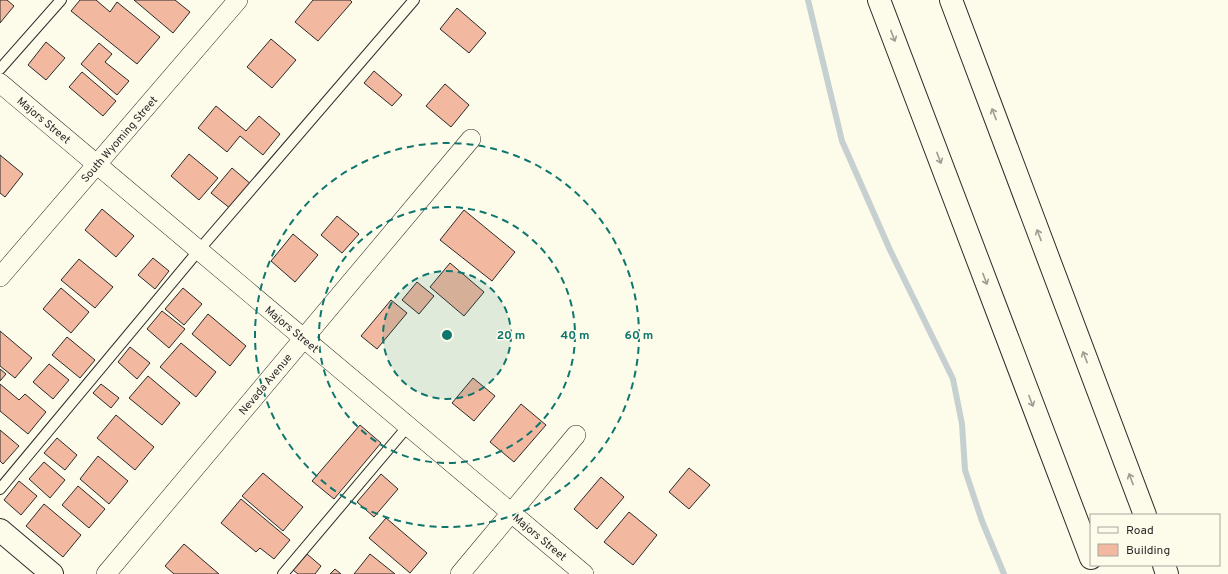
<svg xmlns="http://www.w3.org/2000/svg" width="1228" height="574" font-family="Overpass,sans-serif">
<rect width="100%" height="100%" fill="#fdfbea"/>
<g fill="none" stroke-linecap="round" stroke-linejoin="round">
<polyline stroke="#c7d0d0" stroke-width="6" points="808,0 842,141 890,250 953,379 962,424 965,470 982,521 1004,574"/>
</g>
<g fill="#f2b8a0" stroke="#2b2b2b">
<polygon points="0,0 7,0 14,6 0,23"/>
<polygon points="80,0 96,0 110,12 117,2 160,37 137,64 71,11"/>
<polygon points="134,0 175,0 190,12 173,33"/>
<polygon points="313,0 350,0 352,2 318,41 295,22"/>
<polygon points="457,8 486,33 469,53 440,29"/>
<polygon points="271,39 296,60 272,88 247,67"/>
<polygon points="46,42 65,58 46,80 28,65"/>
<polygon points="99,43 112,54 105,62 129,81 117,95 81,64"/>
<polygon points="374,71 402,95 392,106 364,83"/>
<polygon points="82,72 116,101 103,116 69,87"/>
<polygon points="445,84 469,105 451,127 426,106"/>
<polygon points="216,106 246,131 259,116 280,134 263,155 240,136 227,152 198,128"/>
<polygon points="189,154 218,178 199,200 171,176"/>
<polygon points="0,155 23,174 5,197 0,193"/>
<polygon points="232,168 252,185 231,209 211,193"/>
<polygon points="102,209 134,236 116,257 85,230"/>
<polygon points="464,210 515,252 492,281 440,240"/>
<polygon points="337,216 359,234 342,253 321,235"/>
<polygon points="293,234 318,255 295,282 271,261"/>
<polygon points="153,258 169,271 155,289 138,275"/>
<polygon points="79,259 113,287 95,308 61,280"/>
<polygon points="450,263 484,292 464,316 430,287"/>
<polygon points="417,282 434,296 419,314 402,300"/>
<polygon points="61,288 89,312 71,333 43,309"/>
<polygon points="183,288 202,304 184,325 165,309"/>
<polygon points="391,300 407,313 377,349 361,336"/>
<polygon points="162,311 185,329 169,348 147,329"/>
<polygon points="208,314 246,346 230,366 192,334"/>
<polygon points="0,331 32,358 15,378 0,366"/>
<polygon points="67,337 95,360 80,378 52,355"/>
<polygon points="181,343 216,372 196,397 160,367"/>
<polygon points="130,347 150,363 137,379 118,362"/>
<polygon points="49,364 69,380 53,399 33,382"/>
<polygon points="0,369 6,374 0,381"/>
<polygon points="148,376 180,403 162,425 129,398"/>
<polygon points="473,378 495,396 474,421 452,403"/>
<polygon points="0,384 19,400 25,394 46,412 28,434 0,411"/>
<polygon points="101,384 119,398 111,408 93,393"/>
<polygon points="521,404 546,425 514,462 490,442"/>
<polygon points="116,415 154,447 135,470 97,438"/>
<polygon points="360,425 381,443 334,499 312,481"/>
<polygon points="0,430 19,446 3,464 0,461"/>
<polygon points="57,438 77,455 65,470 44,453"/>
<polygon points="98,456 128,481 109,504 80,479"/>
<polygon points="44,462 65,480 50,498 29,479"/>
<polygon points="689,468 710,485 689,509 669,492"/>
<polygon points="263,473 303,507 283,531 242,496"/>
<polygon points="381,474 398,489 374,517 357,502"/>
<polygon points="601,477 624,497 597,529 574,509"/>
<polygon points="19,481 37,496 21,515 4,500"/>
<polygon points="78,486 105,509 89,528 62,505"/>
<polygon points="241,499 290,540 274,559 260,548 256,552 221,523"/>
<polygon points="44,504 81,535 63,557 26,526"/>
<polygon points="629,512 657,535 633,565 604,542"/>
<polygon points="386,518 427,553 410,573 369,538"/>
<polygon points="184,544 219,574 174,574 165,566"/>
<polygon points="307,554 321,566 315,574 298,574 293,570"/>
<polygon points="370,554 395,574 354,574"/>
<polygon points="335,569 341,574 330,574"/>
</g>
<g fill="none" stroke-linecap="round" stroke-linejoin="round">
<g stroke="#2b2b2b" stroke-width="12">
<g id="service">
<polyline points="0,69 61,0"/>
<polyline points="0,489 199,250 414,0"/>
<polyline points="283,574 408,426"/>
</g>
</g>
<g stroke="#2b2b2b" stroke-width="20">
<g id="minor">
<polyline points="0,83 584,574"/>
<polyline points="0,277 238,0"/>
<polyline points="106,574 471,139"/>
<polyline points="460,574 576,435"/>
</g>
</g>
<g stroke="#2b2b2b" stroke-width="24">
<polyline id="tertiary" points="0,530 52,574"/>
</g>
<g stroke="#2b2b2b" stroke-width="24">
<g id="motorway">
<polyline points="879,0 1091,558"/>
<polyline points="951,0 1145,515"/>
<polyline points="1164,565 1167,574"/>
</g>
</g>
<use href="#service" stroke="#fdfbea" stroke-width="10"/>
<use href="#minor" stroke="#fdfbea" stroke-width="19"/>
<use href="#tertiary" stroke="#fdfbea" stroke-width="22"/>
<use href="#motorway" stroke="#fdfbea" stroke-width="22"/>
</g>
<defs><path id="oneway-shaft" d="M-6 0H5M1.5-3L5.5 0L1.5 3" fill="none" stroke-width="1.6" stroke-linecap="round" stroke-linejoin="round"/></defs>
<g stroke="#9e9d94">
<use href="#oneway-shaft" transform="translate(893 36) rotate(69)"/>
<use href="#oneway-shaft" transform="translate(994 114) rotate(-111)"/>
<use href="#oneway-shaft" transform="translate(939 158) rotate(69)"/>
<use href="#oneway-shaft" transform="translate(1039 235) rotate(-111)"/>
<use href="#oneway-shaft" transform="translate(985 279) rotate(69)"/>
<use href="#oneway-shaft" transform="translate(1085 357) rotate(-111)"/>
<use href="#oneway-shaft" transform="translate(1031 401) rotate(69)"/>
<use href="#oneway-shaft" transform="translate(1131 479) rotate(-111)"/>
</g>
<circle cx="447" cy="335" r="64" fill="#0f766e" fill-opacity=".12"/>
<g fill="none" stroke="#0f766e" stroke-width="2" stroke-dasharray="7 5">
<circle cx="447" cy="335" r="64"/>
<circle cx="447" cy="335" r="128"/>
<circle cx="447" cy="335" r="192"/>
</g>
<g text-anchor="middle" stroke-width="3" stroke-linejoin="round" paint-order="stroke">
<g font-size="11" fill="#2b2b2b" stroke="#fdfbea">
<text transform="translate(44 120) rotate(40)" y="4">Majors Street</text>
<text transform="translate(119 139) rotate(-49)" y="4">South Wyoming Street</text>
<text transform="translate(292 329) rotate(40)" y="4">Majors Street</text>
<text transform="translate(265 384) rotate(-50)" y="4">Nevada Avenue</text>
<text transform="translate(540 537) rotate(40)" y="4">Majors Street</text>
</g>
</g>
<circle cx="447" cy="335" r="6" fill="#0f766e" stroke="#fdfbea" stroke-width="2"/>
<g font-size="12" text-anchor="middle" font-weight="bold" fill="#0f766e" stroke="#fdfbea" stroke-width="3" stroke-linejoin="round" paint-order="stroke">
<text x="511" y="339">20 m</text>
<text x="575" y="339">40 m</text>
<text x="639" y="339">60 m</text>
</g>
<rect x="1090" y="514" width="130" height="52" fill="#fdfbea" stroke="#a9a89e"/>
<rect x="1098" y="527" width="20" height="6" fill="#fdfbea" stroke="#a9a89e"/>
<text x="1126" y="534" font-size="12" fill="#2b2b2b">Road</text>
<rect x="1098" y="544" width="20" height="12" fill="#f2b8a0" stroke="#a9a89e"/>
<text x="1126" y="554" font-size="12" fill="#2b2b2b">Building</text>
</svg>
